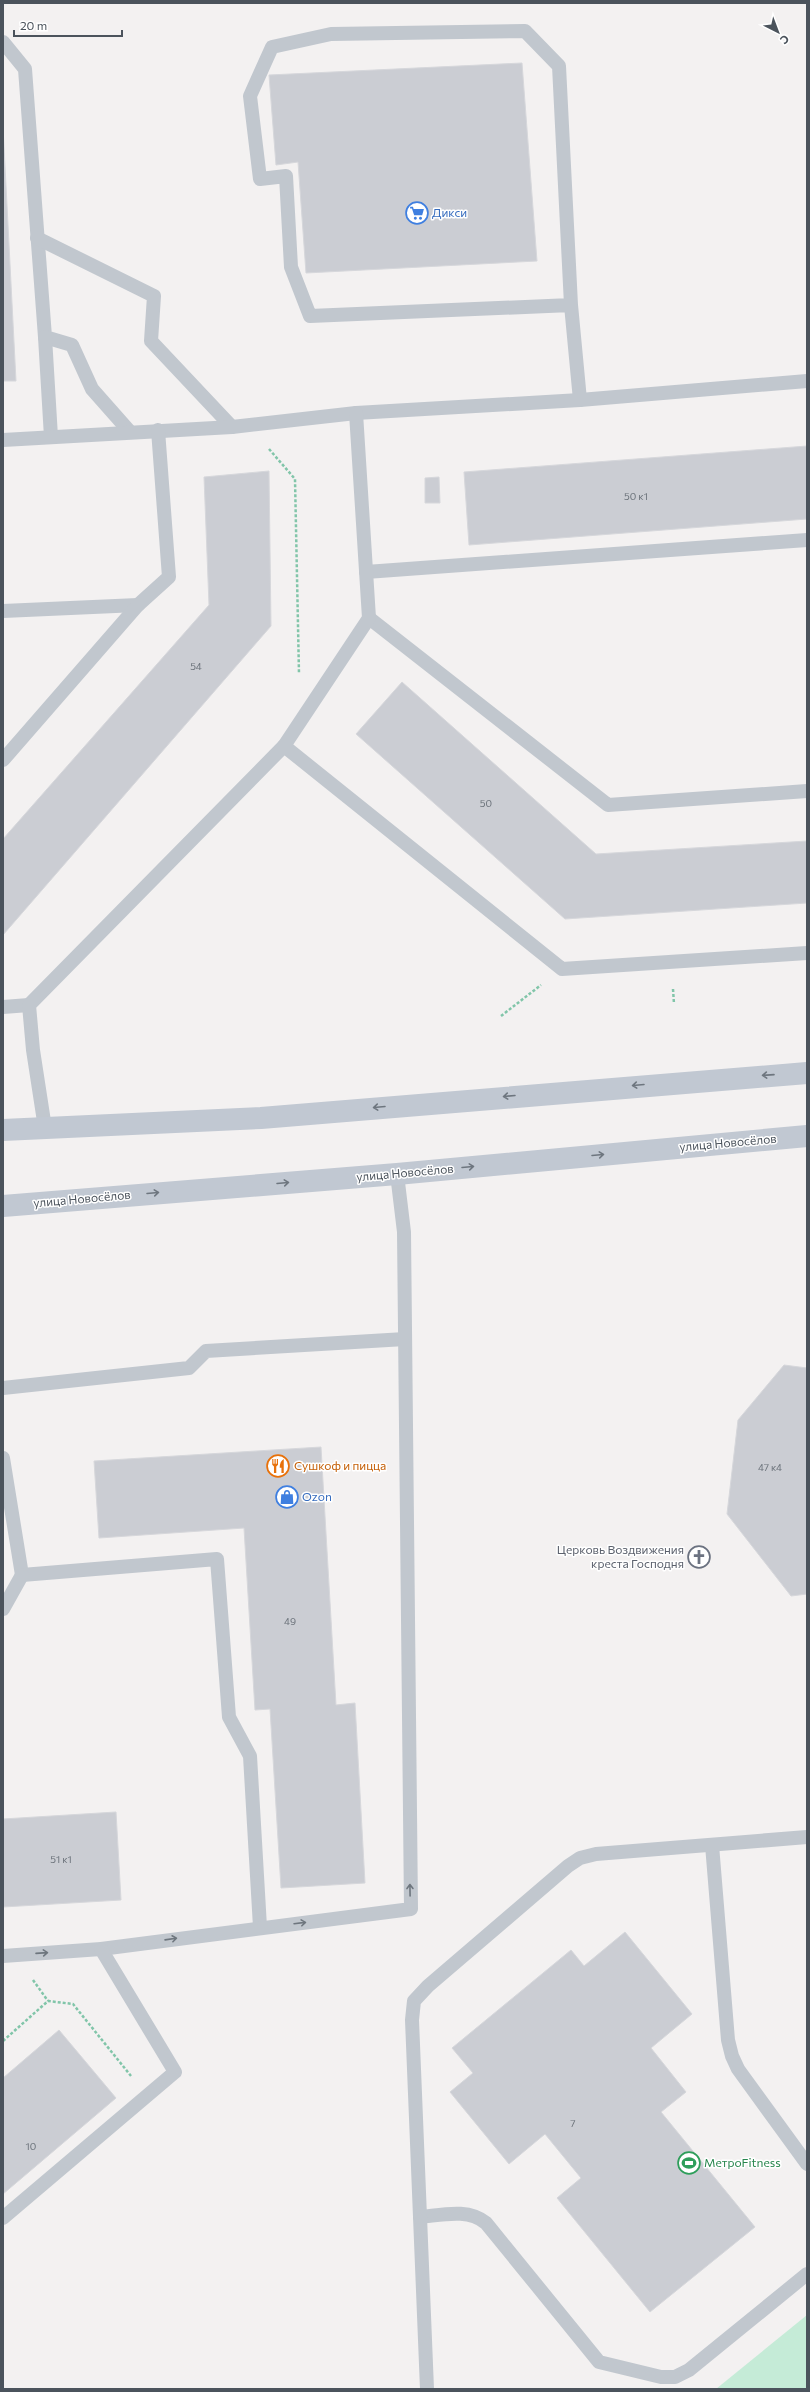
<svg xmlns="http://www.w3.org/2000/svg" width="810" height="2392" font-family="Commissioner,sans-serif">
<rect width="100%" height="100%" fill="#f3f1f1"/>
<polygon fill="#c5ebd7" points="807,2315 807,2389 716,2389"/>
<g fill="#cbcdd3" stroke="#d6d7db">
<polygon points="522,63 537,261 306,273 298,162 276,165 269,75"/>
<polygon points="3,127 16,381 3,381"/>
<polygon points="807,446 807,519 469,545 464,472"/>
<polygon points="269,471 271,626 3,935 3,839 209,605 204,477"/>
<polygon points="439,477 440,503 425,503 425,478"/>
<polygon points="402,682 596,854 807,841 807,903 565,919 356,734"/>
<polygon points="784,1365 807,1368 807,1594 791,1596 727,1514 738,1420"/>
<polygon points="321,1447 336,1705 355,1703 365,1883 281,1888 270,1709 255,1710 244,1528 99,1538 94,1461"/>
<polygon points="116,1812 121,1900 3,1907 3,1819"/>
<polygon points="625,1932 692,2014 651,2048 686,2092 661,2112 755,2227 650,2312 557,2198 581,2178 545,2134 509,2164 450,2092 473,2073 452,2048 571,1950 584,1966"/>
<polygon points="59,2030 116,2098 3,2194 3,2078"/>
</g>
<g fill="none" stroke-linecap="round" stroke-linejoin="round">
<g stroke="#81c5a9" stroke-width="2.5" stroke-dasharray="3 2" stroke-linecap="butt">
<polyline points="269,449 295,479 299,674"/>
<polyline points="673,989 674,1004"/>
<polyline points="501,1016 541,985"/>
<polyline points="33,1980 48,2001"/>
<polyline points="3,2041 48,2001 73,2004 131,2076"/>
</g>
<g stroke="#c1c7ce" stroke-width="14">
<polyline points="3,42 25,69 45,337 72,345 92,389 130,432"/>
<polyline points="37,238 154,296 151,341 232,427"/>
<polyline points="571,305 310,316 291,267 286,176 260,179 250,96 272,47 331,34 525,31 559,66 571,305 580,400"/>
<polyline points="45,337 51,437"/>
<polyline points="3,440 232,427 356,413 580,400 807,381"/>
<polyline points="366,572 807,540"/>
<polyline points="3,611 138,605"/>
<polyline points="369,618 608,805 807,791"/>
<polyline points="284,746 562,969 807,953"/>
<polyline points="3,760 138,605 169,577 158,430"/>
<polyline points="3,1007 29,1005"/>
<polyline points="45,1128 33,1050 29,1005 284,746 369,618 356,413"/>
<polyline points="3,1388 189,1368 206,1351 405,1339"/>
<polyline points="3,1458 22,1575 217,1559 229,1717 250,1756 260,1927"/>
<polyline points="3,1609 22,1575"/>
<polyline points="712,1845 728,2040 732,2056 738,2069 807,2164"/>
<polyline points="3,1956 101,1949 411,1909 404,1232 397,1174"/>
<path d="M420,2217C442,2215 468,2208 486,2223L599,2362L661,2377H675L689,2370L807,2274"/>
<polyline points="3,2218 175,2072 101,1949"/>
<polyline points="427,2389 412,2020 414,2001 428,1986 568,1866 580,1858 596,1854 807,1837"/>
</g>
<g stroke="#c1c8d2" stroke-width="22">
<polyline points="3,1130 261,1118 807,1073"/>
<polyline points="3,1206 397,1174 807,1136"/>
</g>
</g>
<defs><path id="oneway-shaft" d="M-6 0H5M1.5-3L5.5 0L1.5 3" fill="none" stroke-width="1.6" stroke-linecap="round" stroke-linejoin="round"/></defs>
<g stroke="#6e767f">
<use href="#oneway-shaft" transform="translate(768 1075) rotate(176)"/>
<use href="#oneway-shaft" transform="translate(638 1085) rotate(175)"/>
<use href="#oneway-shaft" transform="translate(509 1096) rotate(175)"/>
<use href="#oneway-shaft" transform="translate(379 1107) rotate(175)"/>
<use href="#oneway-shaft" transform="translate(598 1155) rotate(-5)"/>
<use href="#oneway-shaft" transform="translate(468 1167) rotate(-5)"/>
<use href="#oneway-shaft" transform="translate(283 1183) rotate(-5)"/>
<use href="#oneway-shaft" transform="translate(153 1193) rotate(-5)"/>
</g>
<g stroke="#6e767e">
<use href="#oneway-shaft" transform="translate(410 1890) rotate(-91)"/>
<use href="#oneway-shaft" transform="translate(300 1923) rotate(-7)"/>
<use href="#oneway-shaft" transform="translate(171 1939) rotate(-8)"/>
<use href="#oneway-shaft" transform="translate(42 1953) rotate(-4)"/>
</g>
<defs>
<g id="supermarket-ring" transform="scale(1.15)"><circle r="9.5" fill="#fff" stroke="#3f7fe0" stroke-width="1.5"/><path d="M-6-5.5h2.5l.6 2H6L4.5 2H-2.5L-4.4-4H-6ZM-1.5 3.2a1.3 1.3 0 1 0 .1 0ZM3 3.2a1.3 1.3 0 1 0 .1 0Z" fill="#3f7fe0"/></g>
<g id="restaurant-ring" transform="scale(1.15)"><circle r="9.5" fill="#fff" stroke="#e8710a" stroke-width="1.5"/><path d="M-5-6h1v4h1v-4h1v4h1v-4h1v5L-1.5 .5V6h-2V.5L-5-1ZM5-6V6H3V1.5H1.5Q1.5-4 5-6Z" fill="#e8710a"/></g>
<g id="shop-ring" transform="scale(1.15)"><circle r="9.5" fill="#fff" stroke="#3f7fe0" stroke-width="1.5"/><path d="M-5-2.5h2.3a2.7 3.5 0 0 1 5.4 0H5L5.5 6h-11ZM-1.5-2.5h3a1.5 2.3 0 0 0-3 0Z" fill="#3f7fe0"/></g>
<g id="church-ring" transform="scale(1.15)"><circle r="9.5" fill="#fff" stroke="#6b7280" stroke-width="1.5"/><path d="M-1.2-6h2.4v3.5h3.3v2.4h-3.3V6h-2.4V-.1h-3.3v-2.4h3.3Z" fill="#6b7280"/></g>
<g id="stadium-ring" transform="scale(1.15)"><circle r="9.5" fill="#fff" stroke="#2e9e5b" stroke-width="1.5"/><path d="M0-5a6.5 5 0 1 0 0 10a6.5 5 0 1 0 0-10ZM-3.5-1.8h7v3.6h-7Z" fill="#2e9e5b"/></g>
</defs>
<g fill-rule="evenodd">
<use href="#supermarket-ring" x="417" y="213"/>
<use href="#restaurant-ring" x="278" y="1466"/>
<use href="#shop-ring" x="287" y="1497"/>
<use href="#church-ring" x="699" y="1557"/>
<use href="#stadium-ring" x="689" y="2163"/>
</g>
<g text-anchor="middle" stroke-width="3" stroke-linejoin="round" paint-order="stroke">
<g font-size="10" fill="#6b727a">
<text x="636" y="500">50 к1</text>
<text x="196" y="670">54</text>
<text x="486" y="807">50</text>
<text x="770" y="1471">47 к4</text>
<text x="290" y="1625">49</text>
<text x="61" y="1863">51 к1</text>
<text x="573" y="2127">7</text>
<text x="31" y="2150">10</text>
</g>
<g font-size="12" fill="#366cbe" stroke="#fff" text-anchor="start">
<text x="432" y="217">Дикси</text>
<text x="302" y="1501">Ozon</text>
</g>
<g font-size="12" fill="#4b535c" stroke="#fff">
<text transform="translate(728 1143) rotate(-5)" y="4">улица Новосёлов</text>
<text transform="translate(405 1173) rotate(-5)" y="4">улица Новосёлов</text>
<text transform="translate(82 1199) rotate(-5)" y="4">улица Новосёлов</text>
</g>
<g font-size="12" fill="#c56008" stroke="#fff" text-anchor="start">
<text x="294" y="1470">Сушкоф и пицца</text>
</g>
<g font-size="12" fill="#5b616d" stroke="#fff" text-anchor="end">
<text x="684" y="1554">Церковь Воздвижения<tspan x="684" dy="14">креста Господня</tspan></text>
</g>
<g font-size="12" fill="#27864d" stroke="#fff" text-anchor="start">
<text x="704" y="2167">МетроFitness</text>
</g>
</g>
<rect width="810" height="2392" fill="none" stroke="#4b535c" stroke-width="8"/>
<g transform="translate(778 32) rotate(138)" stroke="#ffffff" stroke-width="3" paint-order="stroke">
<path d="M0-3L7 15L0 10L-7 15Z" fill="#4b535c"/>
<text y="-6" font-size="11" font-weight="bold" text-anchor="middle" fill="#4b535c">С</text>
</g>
<path d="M14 30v6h108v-6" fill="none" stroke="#4b535c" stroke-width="2"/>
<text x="20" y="30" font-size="12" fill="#4b535c" stroke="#ffffff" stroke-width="3" paint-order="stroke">20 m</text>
</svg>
